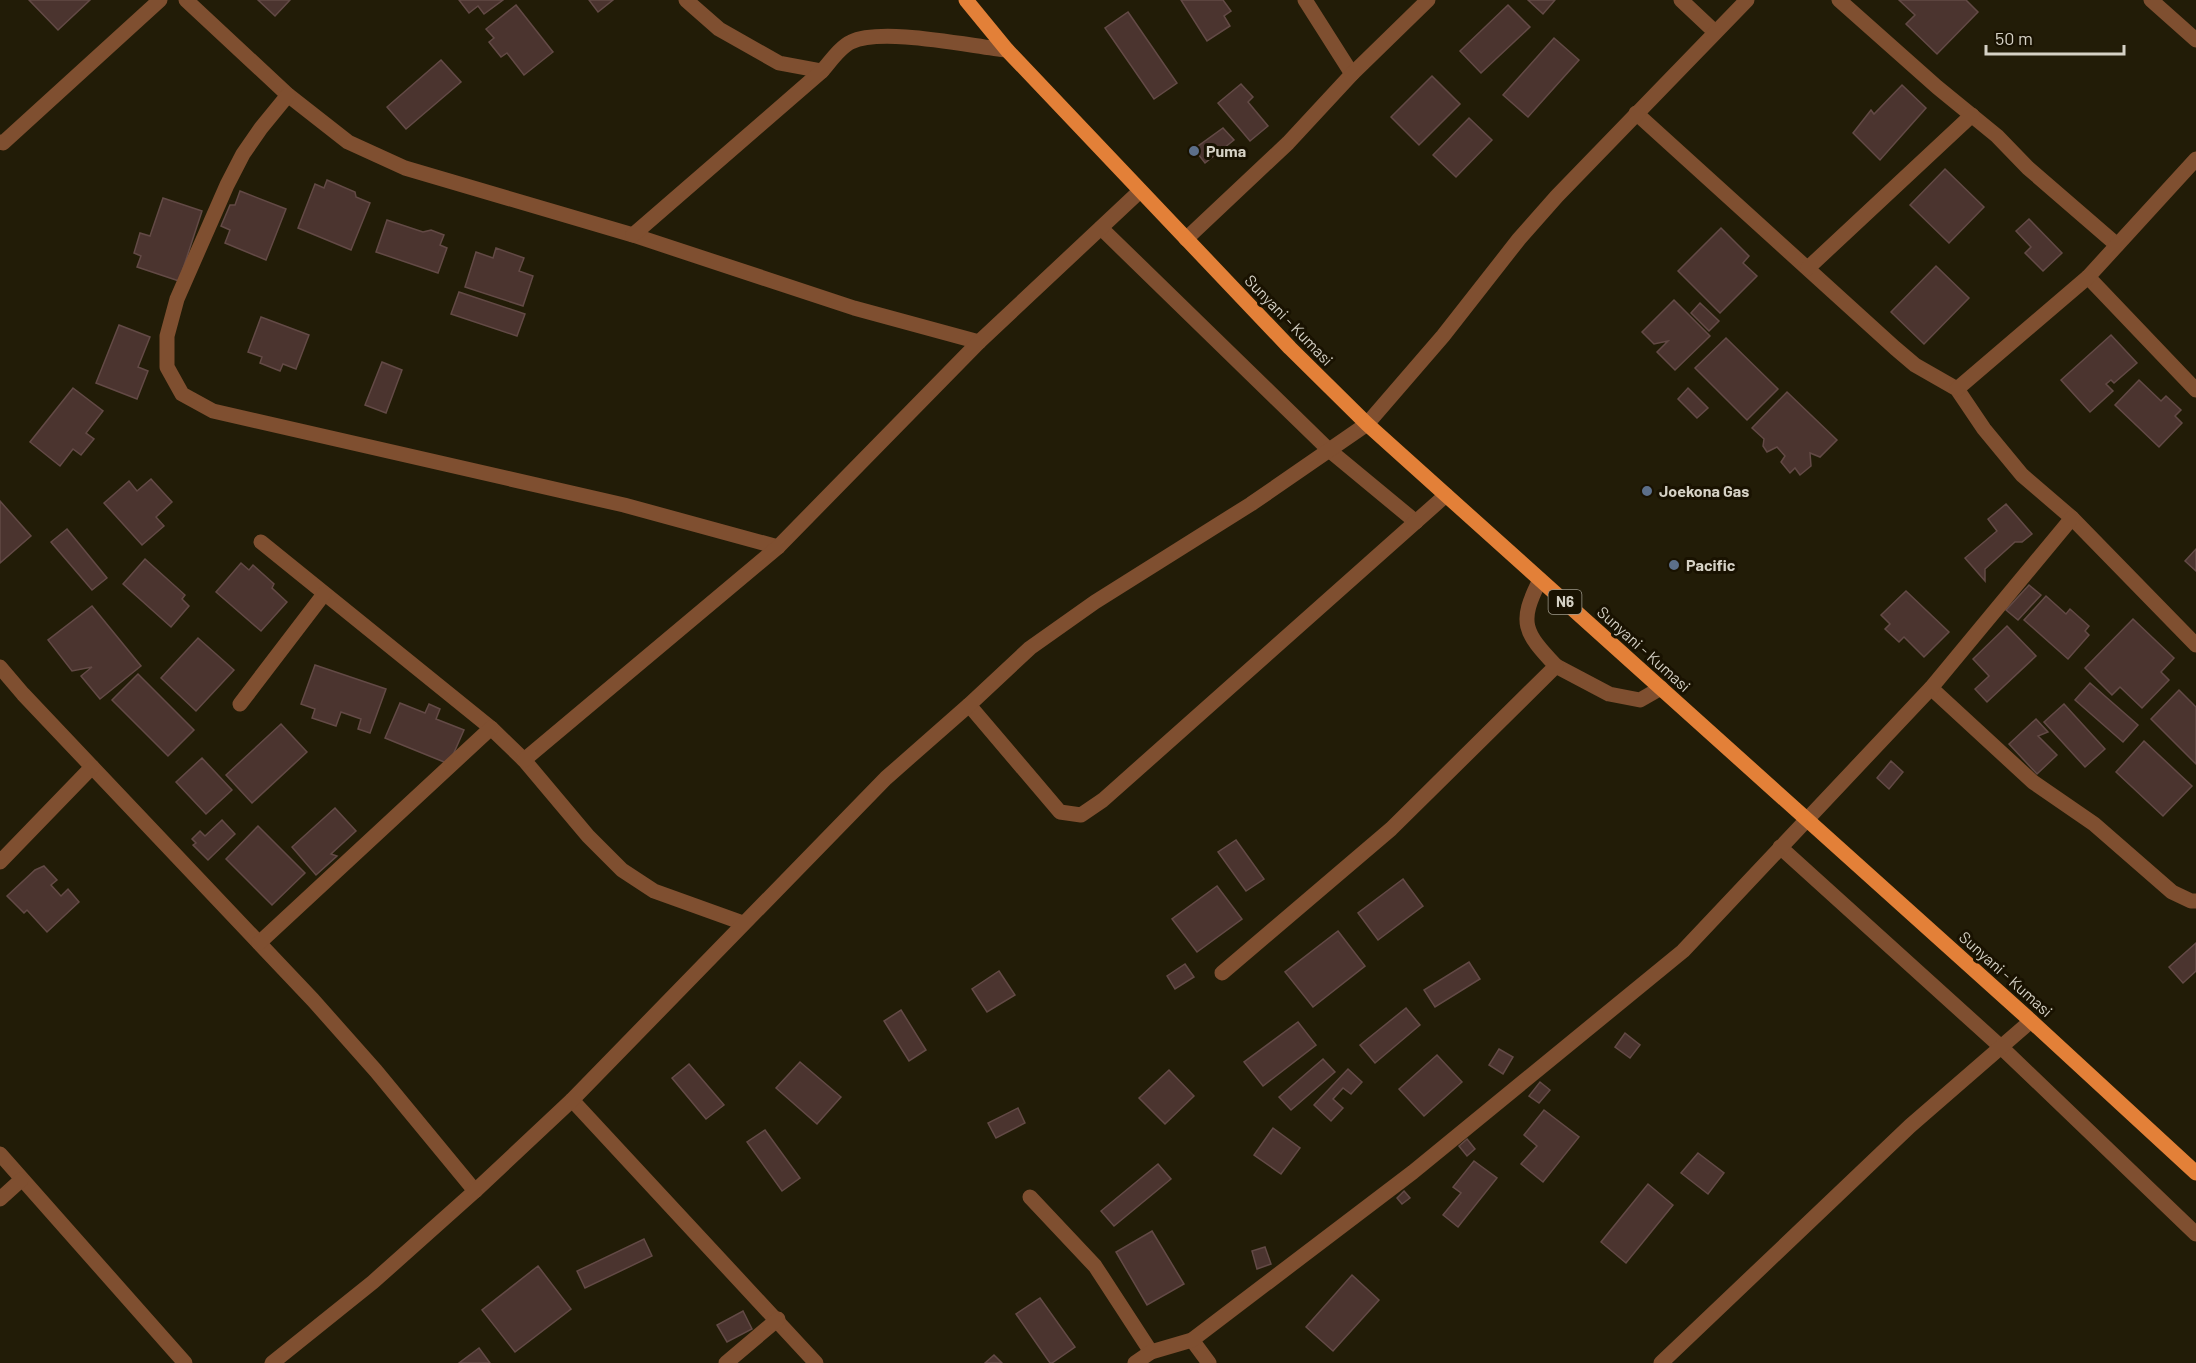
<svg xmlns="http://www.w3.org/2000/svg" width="2196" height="1363" font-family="Barlow,sans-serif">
<rect width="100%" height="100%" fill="#221c07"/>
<g fill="#4b342f" stroke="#634a46" stroke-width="1.5">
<polygon points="29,0 90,0 58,30"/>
<polygon points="258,0 290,0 275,16"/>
<polygon points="459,0 503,0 484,14 478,6 469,13"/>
<polygon points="589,0 613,0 598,12"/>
<polygon points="1181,0 1223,0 1231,11 1224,16 1230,26 1207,41"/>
<polygon points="1528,0 1555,0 1543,14"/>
<polygon points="1899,0 1966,0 1978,12 1937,54 1906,24 1915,15"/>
<polygon points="516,5 553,52 524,75 507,53 501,57 489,42 494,38 486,29"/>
<polygon points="1508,5 1530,27 1481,73 1460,51"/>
<polygon points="1128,12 1177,83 1154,99 1105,28"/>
<polygon points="1554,38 1579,60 1528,117 1503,95"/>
<polygon points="441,60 461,82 406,129 387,107"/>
<polygon points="1432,76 1460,104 1419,145 1391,117"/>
<polygon points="1241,84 1253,97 1248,102 1268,126 1250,141 1218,103"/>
<polygon points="1902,85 1926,108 1880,160 1853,133 1871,110 1874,114"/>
<polygon points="1469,118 1492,140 1456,177 1433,155"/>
<polygon points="1223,128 1234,140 1205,163 1194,149"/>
<polygon points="1945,169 1984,207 1949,243 1910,205"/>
<polygon points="327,180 355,192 356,197 370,203 351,250 298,228 315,184 324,188"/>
<polygon points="240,191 286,209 266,260 225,243 230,230 221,226 230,205 235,205"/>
<polygon points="163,198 202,211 179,281 137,267 141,256 134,253 140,233 150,236"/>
<polygon points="2029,219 2062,253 2043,271 2025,253 2031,247 2016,231"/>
<polygon points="387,220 423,232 431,230 444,235 440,245 447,248 438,273 376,252"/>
<polygon points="1721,228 1749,256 1743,263 1757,276 1720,313 1678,271"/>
<polygon points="496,248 524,258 519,271 533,276 523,306 465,287 476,252 493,258"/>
<polygon points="1936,266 1969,298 1924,344 1891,312"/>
<polygon points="459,292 525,314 517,336 451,314"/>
<polygon points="1674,300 1710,336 1675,370 1657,352 1668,341 1654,344 1642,332"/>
<polygon points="1700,303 1719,321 1709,331 1691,313"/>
<polygon points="261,317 309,335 296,369 283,364 280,371 260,363 262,357 248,352"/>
<polygon points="119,325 150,337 138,367 148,371 137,399 96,383"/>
<polygon points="2111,335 2137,363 2114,383 2111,380 2106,384 2113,391 2090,412 2061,380"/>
<polygon points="1726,338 1778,389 1747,420 1695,368"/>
<polygon points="382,362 402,370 386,413 365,405"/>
<polygon points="2139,380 2161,401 2166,396 2181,410 2175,416 2182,423 2159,447 2115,405"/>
<polygon points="73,388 103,411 86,433 94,439 81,455 73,449 60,466 30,442"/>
<polygon points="1688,388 1708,408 1697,418 1678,399"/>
<polygon points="1787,392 1837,440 1820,457 1810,453 1811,466 1800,475 1795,468 1790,473 1781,462 1785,456 1777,447 1767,452 1763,446 1764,439 1752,428"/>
<polygon points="151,479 172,502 156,517 164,526 142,545 104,503 129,481 137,491"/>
<polygon points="0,501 31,536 0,563"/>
<polygon points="2006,504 2032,534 2022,542 2015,542 1985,569 1985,581 1965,558 1997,531 1988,519"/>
<polygon points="67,529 107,578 92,590 51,542"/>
<polygon points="2196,549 2196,571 2185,561"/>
<polygon points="145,559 185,595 182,599 189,606 171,627 123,584"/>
<polygon points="241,563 249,570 253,565 274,584 272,588 287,602 261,631 216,592"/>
<polygon points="2029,585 2041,595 2018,620 2006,610"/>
<polygon points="1906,591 1949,632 1924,657 1904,637 1899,642 1885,629 1890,624 1881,615"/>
<polygon points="2046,596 2066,614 2070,609 2089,626 2085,631 2089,635 2068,659 2024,620"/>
<polygon points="92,606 141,666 100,699 81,676 92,667 72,671 48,640"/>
<polygon points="2133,619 2174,658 2161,672 2169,680 2142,708 2120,687 2112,695 2085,668"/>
<polygon points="2007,626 2036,656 1987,702 1975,689 1989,676 1973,659"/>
<polygon points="198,638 234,670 196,711 161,678"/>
<polygon points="315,665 386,689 370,733 358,729 361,719 341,712 336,726 312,718 315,709 301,704"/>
<polygon points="138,674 194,730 168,756 112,700"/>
<polygon points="2090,683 2138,725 2123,742 2075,700"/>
<polygon points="2179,690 2196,707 2196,764 2151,719"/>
<polygon points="400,703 425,713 429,704 440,709 436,719 464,730 449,764 385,738"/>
<polygon points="2064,704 2105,749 2085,767 2044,722"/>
<polygon points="2036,719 2048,732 2038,736 2057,755 2037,774 2009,744"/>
<polygon points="281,724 307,752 252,803 226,775"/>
<polygon points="2144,741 2192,786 2163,816 2116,772"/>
<polygon points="202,758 232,790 206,814 176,782"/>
<polygon points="1891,761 1903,772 1889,789 1877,778"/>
<polygon points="335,808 356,831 331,854 337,856 316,875 292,847"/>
<polygon points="222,820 235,834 208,860 193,845 196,843 192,839 200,831 205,836"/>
<polygon points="258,826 305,873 272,905 226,859"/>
<polygon points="1236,840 1264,879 1246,891 1218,852"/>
<polygon points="44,866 57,880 51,885 61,896 68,889 79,902 47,932 27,910 24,913 7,896 35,870"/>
<polygon points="1403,879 1423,906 1378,940 1358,913"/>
<polygon points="1217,886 1242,919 1197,952 1172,919"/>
<polygon points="1338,931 1365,966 1313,1007 1285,972"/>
<polygon points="2196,943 2196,971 2183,983 2169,967"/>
<polygon points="1469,962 1480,979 1435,1007 1424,990"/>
<polygon points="1185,964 1194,977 1175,989 1167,976"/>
<polygon points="999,971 1015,995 987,1012 972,989"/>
<polygon points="1406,1008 1420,1025 1375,1063 1360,1045"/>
<polygon points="901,1010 926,1050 909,1061 884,1021"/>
<polygon points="1298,1022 1316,1045 1263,1086 1244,1062"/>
<polygon points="1625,1033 1640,1045 1630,1058 1615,1047"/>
<polygon points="1499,1049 1513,1057 1503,1074 1489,1065"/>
<polygon points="1437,1055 1462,1082 1424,1116 1399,1089"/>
<polygon points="1323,1059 1335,1072 1291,1110 1279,1097"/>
<polygon points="800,1062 841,1097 817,1124 776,1088"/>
<polygon points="689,1064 724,1105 706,1119 672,1078"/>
<polygon points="1348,1069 1362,1082 1351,1094 1343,1088 1333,1099 1343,1108 1331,1121 1314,1105"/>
<polygon points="1169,1070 1194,1096 1165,1124 1139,1098"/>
<polygon points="1540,1082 1550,1090 1539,1103 1529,1096"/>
<polygon points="1018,1108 1025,1123 996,1138 988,1123"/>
<polygon points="1544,1110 1579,1137 1543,1182 1521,1164 1537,1146 1524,1135"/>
<polygon points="1273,1128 1300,1148 1281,1174 1254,1155"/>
<polygon points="765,1130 800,1178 782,1191 747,1142"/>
<polygon points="1467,1139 1475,1149 1467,1156 1459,1146"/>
<polygon points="1698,1153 1724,1173 1708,1194 1681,1173"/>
<polygon points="1474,1161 1497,1178 1458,1227 1443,1215 1461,1193 1453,1187"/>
<polygon points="1158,1164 1171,1179 1114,1226 1101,1211"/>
<polygon points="1648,1184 1673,1205 1626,1263 1601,1242"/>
<polygon points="1404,1191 1410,1198 1402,1204 1397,1198"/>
<polygon points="1152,1231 1184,1284 1147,1305 1116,1252"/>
<polygon points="644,1239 652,1256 585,1288 577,1271"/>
<polygon points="1265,1247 1271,1264 1257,1269 1252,1251"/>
<polygon points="538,1266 571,1309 515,1352 482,1310"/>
<polygon points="1352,1275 1379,1300 1333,1351 1306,1327"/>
<polygon points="1040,1298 1075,1347 1052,1363 1050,1363 1016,1314"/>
<polygon points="743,1311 752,1329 727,1342 717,1325"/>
<polygon points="479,1348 490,1363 459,1363"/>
<polygon points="994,1355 1002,1363 985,1363"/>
</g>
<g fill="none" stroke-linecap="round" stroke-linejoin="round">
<g stroke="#7f4f30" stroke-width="15">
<polyline points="186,0 288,95 348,142 405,168 633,235 854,308 979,342"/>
<polyline points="686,0 719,29 779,63 822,71"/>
<polyline points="1305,0 1352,74"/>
<polyline points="1681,0 1715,32"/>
<polyline points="1839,0 1937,87 1997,136 2028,168 2117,245"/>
<polyline points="2151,0 2196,40"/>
<polyline points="288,95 261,128 243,154 227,185 177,299 167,336 167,367 182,394 213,411 624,505 778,547"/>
<polyline points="1636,113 1895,348 1915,365 1957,389 1984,429 2022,475 2072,518 2196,645"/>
<polyline points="0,142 3,143 160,0"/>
<polyline points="1101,228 1329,450 1416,522"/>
<path d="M633,235L822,71C830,62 840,47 851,42C882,27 969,46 1007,50"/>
<polyline points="1186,239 1288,143 1352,74 1428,0"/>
<polyline points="1808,268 1972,115"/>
<polyline points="2088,277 2196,390"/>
<polyline points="1957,389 2088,277 2196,159"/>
<polyline points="261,542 491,728 524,760 588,836 622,870 654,891 743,923"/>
<polyline points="1556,666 1609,694 1640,700 1661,688"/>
<polyline points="0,667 23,694 313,1000 376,1071 475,1191"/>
<polyline points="1931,688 2033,782 2094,824 2172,892 2191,901 2196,901"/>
<polyline points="240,704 324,594"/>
<polyline points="969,705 1060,812 1081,815 1103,800 1446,495"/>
<polyline points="524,760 778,547 979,342 1140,191"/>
<polyline points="1780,847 2001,1047 2196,1234"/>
<polyline points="0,862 92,767"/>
<polyline points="259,943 491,728"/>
<path d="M1222,973L1391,829L1556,666C1524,632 1518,623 1540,580"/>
<polyline points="572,1100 816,1363"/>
<polyline points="0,1154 185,1363"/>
<polyline points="1030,1197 1095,1266 1151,1352"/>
<polyline points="0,1199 21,1180"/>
<polyline points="1192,1340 1209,1363"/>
<polyline points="272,1363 373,1282 475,1191 572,1100 886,778 969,705 1030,648 1095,602 1251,504 1367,424 1443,336 1519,239 1557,196 1747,0"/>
<polyline points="726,1363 778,1319"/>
<polyline points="1135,1363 1151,1352 1192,1340 1413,1172 1683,951 1931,688 2072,518"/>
<polyline points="1661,1363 1910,1126 2031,1021"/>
</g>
<polyline stroke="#e38038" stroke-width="15" points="966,0 1007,50 1290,348 1367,424 2031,1021 2196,1173"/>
</g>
<g fill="#5c6f8a" stroke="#191201" stroke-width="2">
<circle cx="1194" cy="151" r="6"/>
<circle cx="1647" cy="491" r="6"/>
<circle cx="1674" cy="565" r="6"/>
</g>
<g text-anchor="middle" stroke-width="6" stroke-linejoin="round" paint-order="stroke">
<rect fill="#191201" stroke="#9d988a" stroke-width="1.5" x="1548.5" y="590" width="33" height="24" rx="4.5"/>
<g font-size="15" font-weight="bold" fill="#d5d1c5">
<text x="1565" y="607">N6</text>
</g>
<g font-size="16" font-weight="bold" fill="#d5d1c5" stroke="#191201" text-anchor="start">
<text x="1206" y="157">Puma</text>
<text x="1659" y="497">Joekona Gas</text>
<text x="1686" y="571">Pacific</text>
</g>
<g font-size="16" fill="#d5d1c5" stroke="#191201">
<text transform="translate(1289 320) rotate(46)" y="6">Sunyani - Kumasi</text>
<text transform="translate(1644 649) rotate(42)" y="6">Sunyani - Kumasi</text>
<text transform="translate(2006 974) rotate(42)" y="6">Sunyani - Kumasi</text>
</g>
</g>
<path d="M1986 45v9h138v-9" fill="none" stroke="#d5d1c5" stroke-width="3"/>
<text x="1995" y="45" font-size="18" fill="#d5d1c5" stroke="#191201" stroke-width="4.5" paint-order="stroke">50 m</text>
</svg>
